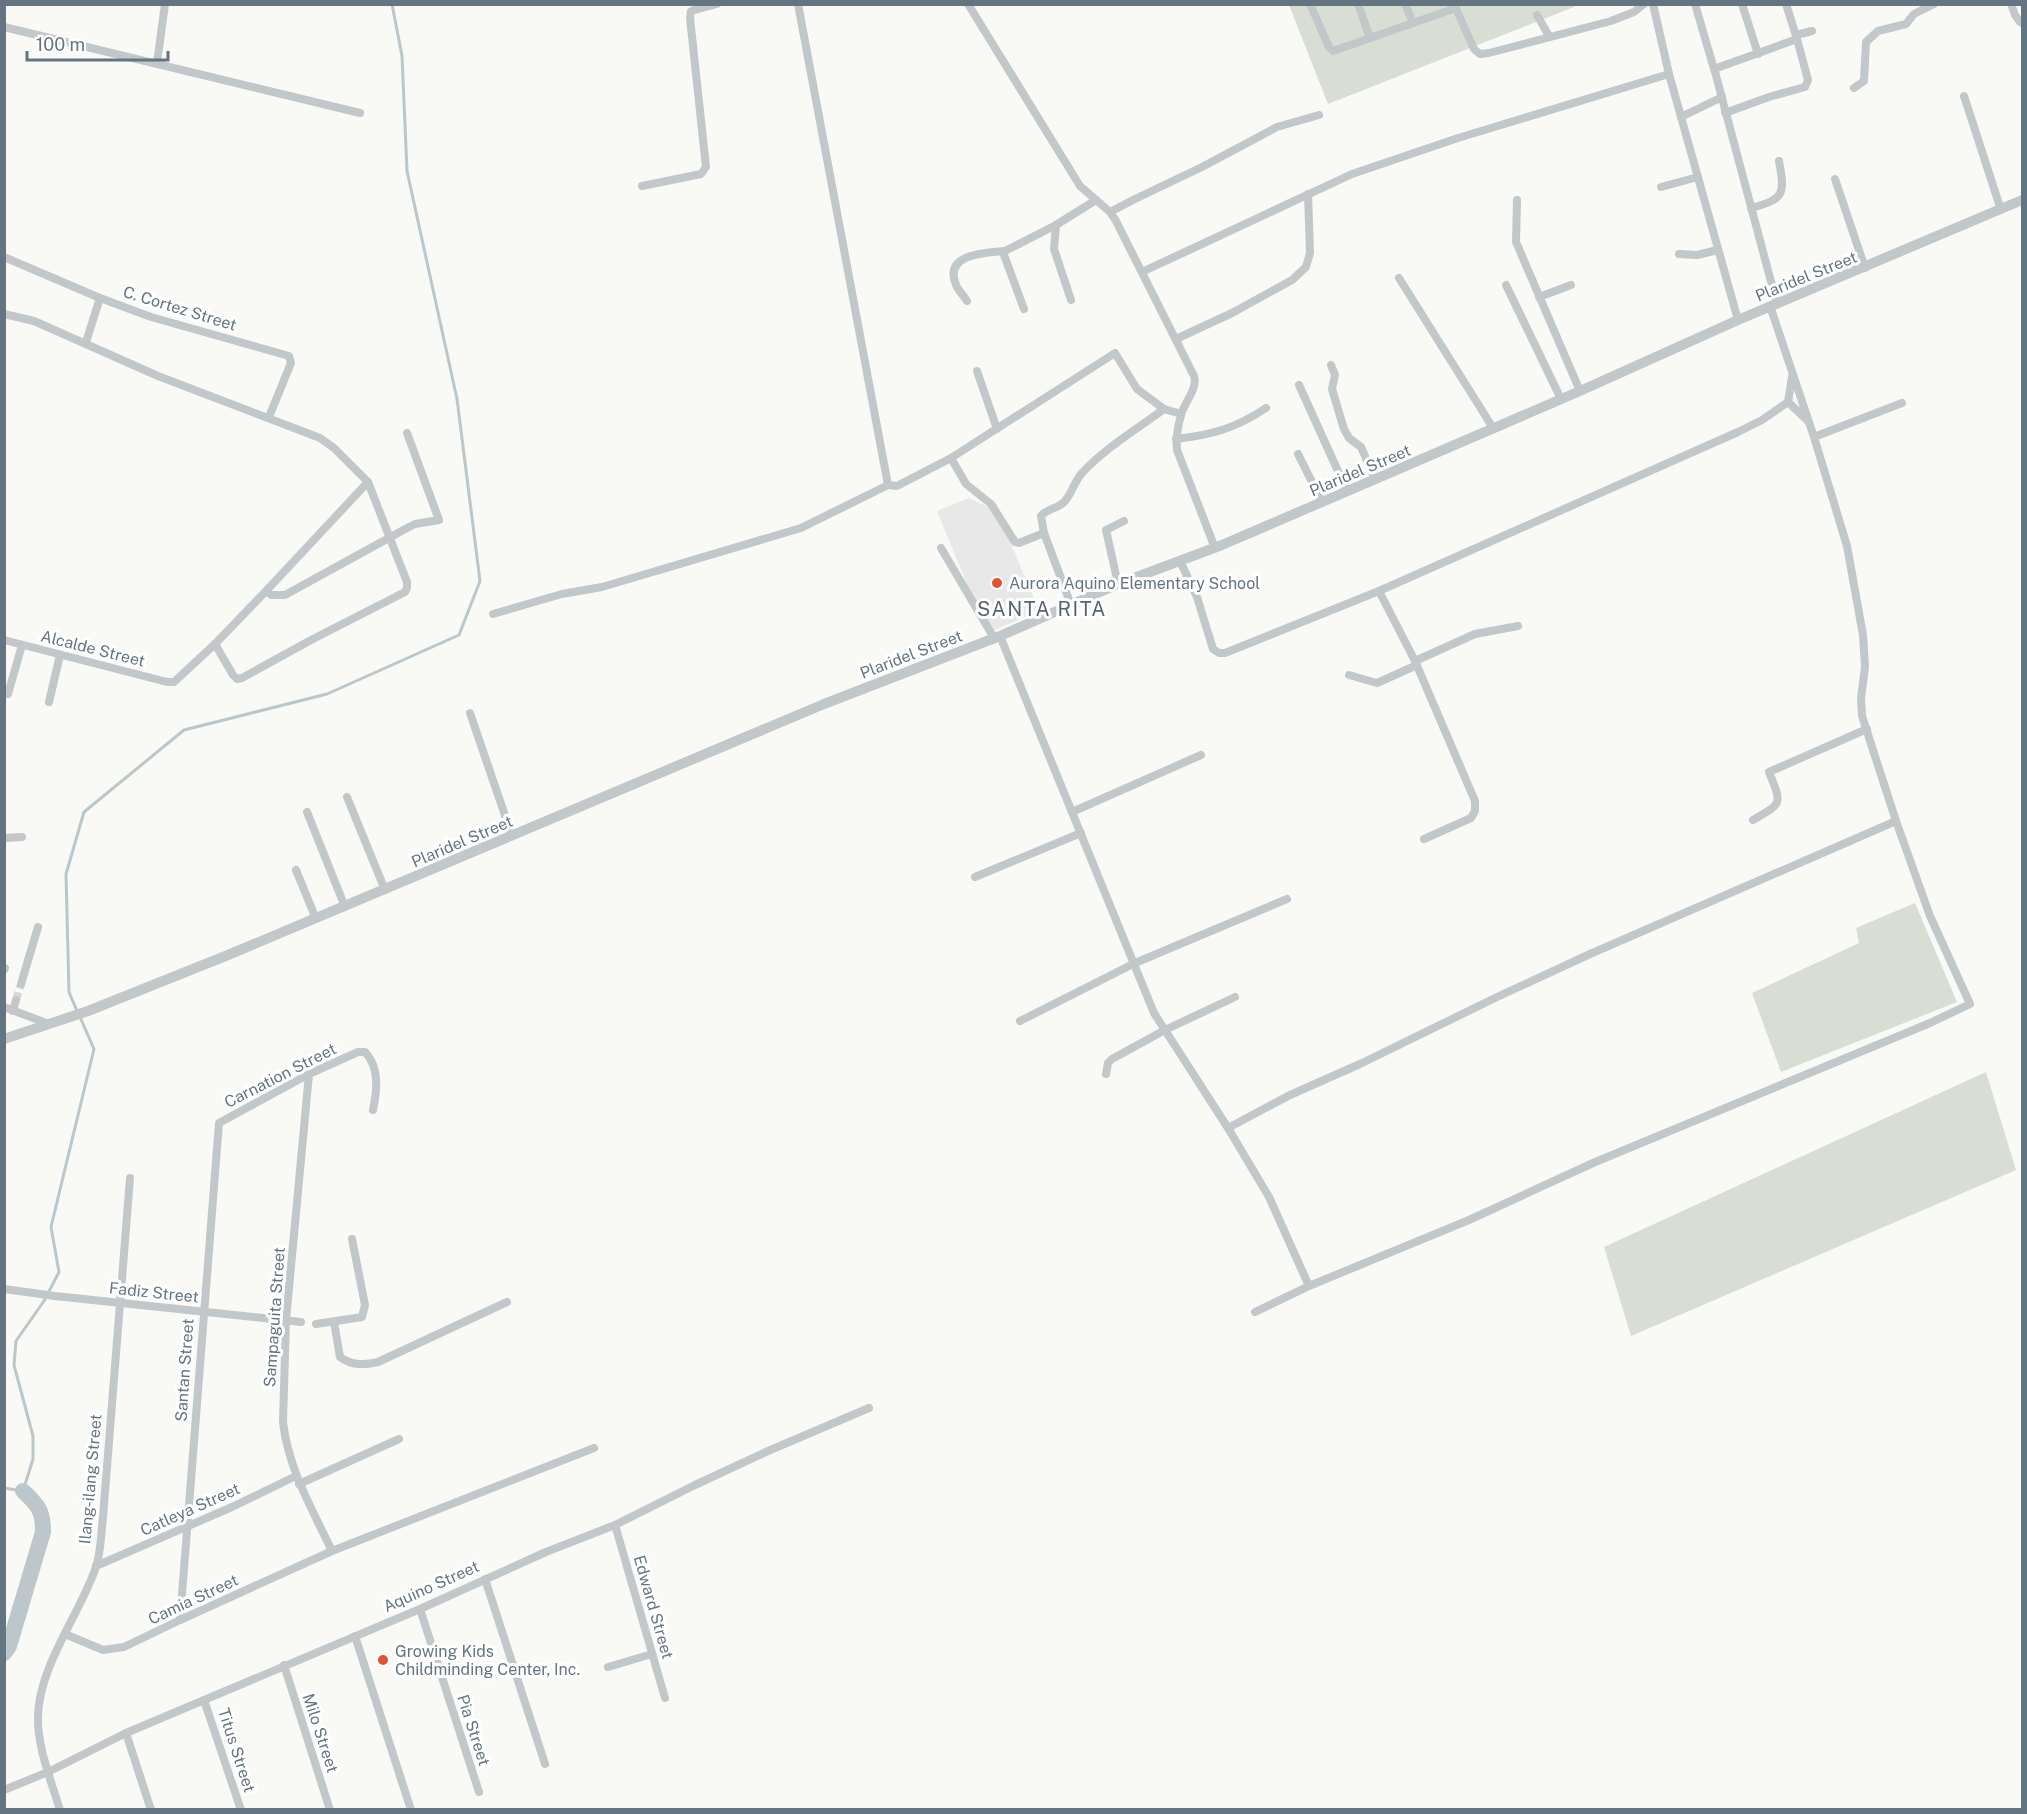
<svg xmlns="http://www.w3.org/2000/svg" width="2027" height="1814" font-family="'Public Sans',sans-serif">
<rect width="100%" height="100%" fill="#f9f9f6"/>
<polygon fill="#e7e8e7" points="969,498 988,507 1009,539 1039,611 987,633 937,511"/>
<g fill="#d9ded5">
<polygon points="1573,4 1574,7 1328,104 1289,5"/>
<polygon points="1915,903 1957,1002 1781,1072 1752,993 1859,943 1856,928"/>
<polygon points="1986,1072 2016,1170 1631,1336 1604,1247"/>
</g>
<g fill="none" stroke-linecap="round" stroke-linejoin="round">
<g stroke="#bbc7cb" stroke-width="3">
<polyline points="77,1011 69,992 66,874 84,812 184,730 327,694 459,635 480,581 457,399 407,171 402,56 392,4"/>
<polyline points="4,1488 23,1491 33,1459 33,1436 14,1365 16,1341 44,1301 59,1272 51,1227 94,1049 80,1017"/>
</g>
<path stroke="#bbc7cb" stroke-width="16" d="M4,1653L9,1646L43,1532C43,1510 38,1505 23,1491"/>
<polyline stroke="#d4d8d9" stroke-width="8" stroke-dasharray="8 4" stroke-linecap="butt" points="16,1000 21,984"/>
<g stroke="#c2c7ca" stroke-width="8">
<path d="M798,4L888,485L897,486L951,458L1115,353L1137,389L1164,409C1137,429 1105,448 1082,473C1074,482 1072,493 1065,501C1059,509 1047,508 1041,516L1044,533"/>
<path d="M968,4L1080,186L1110,212L1116,221L1194,376C1198,387 1186,401 1182,412C1178,424 1176,438 1177,450L1215,548"/>
<polyline points="1310,4 1329,47 1333,51 1456,8"/>
<polyline points="1358,4 1370,38"/>
<polyline points="1405,4 1413,23"/>
<polyline points="1454,4 1474,49 1480,54 1489,53 1611,21 1634,12 1644,4"/>
<polyline points="1653,4 1669,74 1738,320"/>
<polyline points="1695,4 1714,69 1797,39 1786,4"/>
<polyline points="1742,4 1758,54"/>
<polyline points="2011,4 2015,15 2020,22 2022,23"/>
<polyline points="1537,15 1549,36"/>
<polyline points="4,27 360,113"/>
<polyline points="1796,35 1812,31"/>
<polyline points="157,63 165,4"/>
<polyline points="1714,68 1777,304"/>
<polyline points="1854,88 1864,81 1866,42 1878,31 1906,24 1914,14 1934,4"/>
<polyline points="1964,96 2001,210"/>
<polyline points="1725,113 1769,97 1805,87 1808,80 1797,39"/>
<polyline points="1681,117 1722,97"/>
<polyline points="1835,179 1865,268"/>
<polyline points="642,186 701,174 706,167 690,18 691,11 717,4"/>
<polyline points="1661,187 1698,177"/>
<polyline points="1517,200 1516,242 1580,391"/>
<path d="M1751,208C1785,199 1785,194 1779,161"/>
<polyline points="1110,212 1135,199 1202,167 1277,127 1319,115"/>
<polyline points="1056,225 1054,249 1071,300"/>
<polyline points="1679,254 1697,255 1718,250"/>
<polyline points="4,257 100,298 151,317 289,356 291,363 269,417"/>
<polyline points="1142,272 1352,174 1458,138 1669,74"/>
<polyline points="1399,278 1493,428"/>
<polyline points="1506,285 1561,399"/>
<polyline points="1539,297 1571,285"/>
<path d="M967,301C964,296 958,290 956,285C943,253 986,253 1005,251"/>
<polyline points="1024,309 1004,255 1005,251 1056,225 1096,200"/>
<polyline points="4,314 34,321 158,376 320,438 334,448 368,482 266,591 215,644 174,682 167,682 4,640"/>
<polyline points="1176,339 1232,313 1292,280 1306,267 1310,253 1308,194"/>
<polyline points="86,342 100,298"/>
<polyline points="1331,365 1335,375 1332,389 1344,429 1349,438 1361,447 1375,479"/>
<polyline points="977,371 997,429"/>
<polyline points="1299,385 1347,491"/>
<polyline points="1788,402 1807,420"/>
<polyline points="1164,409 1181,414"/>
<polyline points="1814,437 1902,403"/>
<path d="M1176,439C1212,435 1236,428 1266,408"/>
<polyline points="1298,454 1322,502"/>
<polyline points="951,458 966,484 991,504 1015,542 1019,543 1044,533 1071,605"/>
<polyline points="941,548 994,638"/>
<polyline points="1180,561 1197,597 1213,649 1219,653 1225,653 1379,591 1738,432 1762,420 1788,402 1792,377"/>
<polyline points="1118,584 1106,530 1124,521"/>
<polyline points="266,591 271,595 285,595 407,528 415,524 439,520 407,433"/>
<polyline points="1379,591 1415,661 1475,634 1518,626"/>
<polyline points="493,614 562,594 602,587 801,528 888,485"/>
<polyline points="1000,636 1154,1013 1228,1128 1269,1197 1309,1286 1469,1220 1593,1163 1930,1023 1970,1004 1930,916 1896,821"/>
<polyline points="215,644 233,675 237,679 242,678 311,640 405,592 407,588 407,582 368,482"/>
<polyline points="1415,661 1475,801 1475,811 1471,818 1424,839"/>
<polyline points="1349,675 1377,683 1417,665"/>
<polyline points="8,694 22,645"/>
<polyline points="49,702 60,655"/>
<polyline points="470,713 512,836"/>
<polyline points="347,797 385,890"/>
<polyline points="307,812 345,907"/>
<polyline points="1072,812 1201,755"/>
<path d="M1753,820C1783,803 1782,804 1769,772L1867,729"/>
<polyline points="4,838 22,837"/>
<polyline points="296,870 316,919"/>
<polyline points="975,877 1081,833"/>
<polyline points="4,970 5,968"/>
<polyline points="21,984 38,927"/>
<polyline points="4,1007 49,1024"/>
<polyline points="13,1011 16,1000"/>
<polyline points="1020,1021 1135,963 1287,899"/>
<path d="M309,1074L286,1320L283,1422C288,1468 312,1509 332,1551"/>
<polyline points="1106,1074 1108,1063 1112,1059 1165,1030 1235,997"/>
<polyline points="1228,1128 1290,1095 1360,1064 1495,998 1590,954 1896,821 1862,716 1861,698 1865,667 1863,635 1847,546 1814,437 1770,306"/>
<polyline points="4,1289 55,1296 301,1322"/>
<polyline points="1255,1312 1309,1286"/>
<path d="M334,1322L340,1357C352,1366 364,1365 378,1362L507,1302"/>
<polyline points="316,1324 362,1317 365,1305 352,1239"/>
<polyline points="299,1484 399,1439"/>
<polyline points="615,1525 665,1698"/>
<polyline points="96,1566 232,1507 296,1476"/>
<polyline points="485,1579 545,1764"/>
<polyline points="420,1609 479,1792"/>
<path d="M180,1620L219,1123L309,1074L358,1052H365C380,1068 377,1090 373,1110"/>
<polyline points="65,1634 103,1650 124,1647 180,1620 332,1551 594,1448"/>
<polyline points="355,1636 411,1810"/>
<polyline points="284,1665 330,1810"/>
<polyline points="608,1667 652,1654"/>
<polyline points="204,1700 241,1810"/>
<polyline points="126,1733 151,1810"/>
<polyline points="4,1790 48,1772 126,1733 420,1609 546,1552 615,1525 695,1485 768,1451 869,1408"/>
<path d="M60,1810C51,1780 37,1747 38,1716C39,1666 80,1614 96,1567C101,1552 101,1533 103,1517L130,1178"/>
</g>
<polyline stroke="#c2c7ca" stroke-width="10" points="4,1039 88,1011 228,955 824,704 1000,636 1118,584 1222,545 1580,391 1738,320 2022,200"/>
</g>
<g fill="#e0542f" stroke="#fff" stroke-width="2">
<circle cx="997" cy="583" r="6"/>
<circle cx="383" cy="1660" r="6"/>
</g>
<g text-anchor="middle" stroke-width="6" stroke-linejoin="round" paint-order="stroke">
<g font-size="16" fill="#647581" stroke="#fff">
<text transform="translate(1806 276) rotate(-22)" y="6">Plaridel Street</text>
<text transform="translate(180 308) rotate(17)" y="6">C. Cortez Street</text>
<text transform="translate(1360 470) rotate(-23)" y="6">Plaridel Street</text>
<text transform="translate(93 648) rotate(14)" y="6">Alcalde Street</text>
<text transform="translate(911 654) rotate(-21)" y="6">Plaridel Street</text>
<text transform="translate(462 841) rotate(-23)" y="6">Plaridel Street</text>
<text transform="translate(280 1075) rotate(-27)" y="6">Carnation Street</text>
<text transform="translate(154 1292) rotate(6)" y="6">Fadiz Street</text>
<text transform="translate(274 1317) rotate(-86)" y="6">Sampaguita Street</text>
<text transform="translate(184 1370) rotate(-86)" y="6">Santan Street</text>
<text transform="translate(90 1479) rotate(-85)" y="6">Ilang-ilang Street</text>
<text transform="translate(190 1509) rotate(-24)" y="6">Catleya Street</text>
<text transform="translate(431 1586) rotate(-24)" y="6">Aquino Street</text>
<text transform="translate(193 1599) rotate(-25)" y="6">Camia Street</text>
<text transform="translate(654 1607) rotate(74)" y="6">Edward Street</text>
<text transform="translate(474 1730) rotate(72)" y="6">Pia Street</text>
<text transform="translate(321 1733) rotate(72)" y="6">Milo Street</text>
<text transform="translate(237 1750) rotate(72)" y="6">Titus Street</text>
</g>
<g font-size="16" fill="#647581" stroke="#fff" text-anchor="start">
<text x="1009" y="589">Aurora Aquino Elementary School</text>
<text x="395" y="1657">Growing Kids<tspan x="395" dy="18">Childminding Center, Inc.</tspan></text>
</g>
<g font-size="20" letter-spacing="1.5" fill="#56636c" stroke="#fff">
<text x="1042" y="616">SANTA RITA</text>
</g>
</g>
<rect width="2027" height="1814" fill="none" stroke="#647581" stroke-width="12"/>
<path d="M27 51v9h141v-9" fill="none" stroke="#647581" stroke-width="3"/>
<text x="36" y="51" font-size="18" fill="#647581" stroke="#ffffff" stroke-width="4.5" paint-order="stroke">100 m</text>
</svg>
